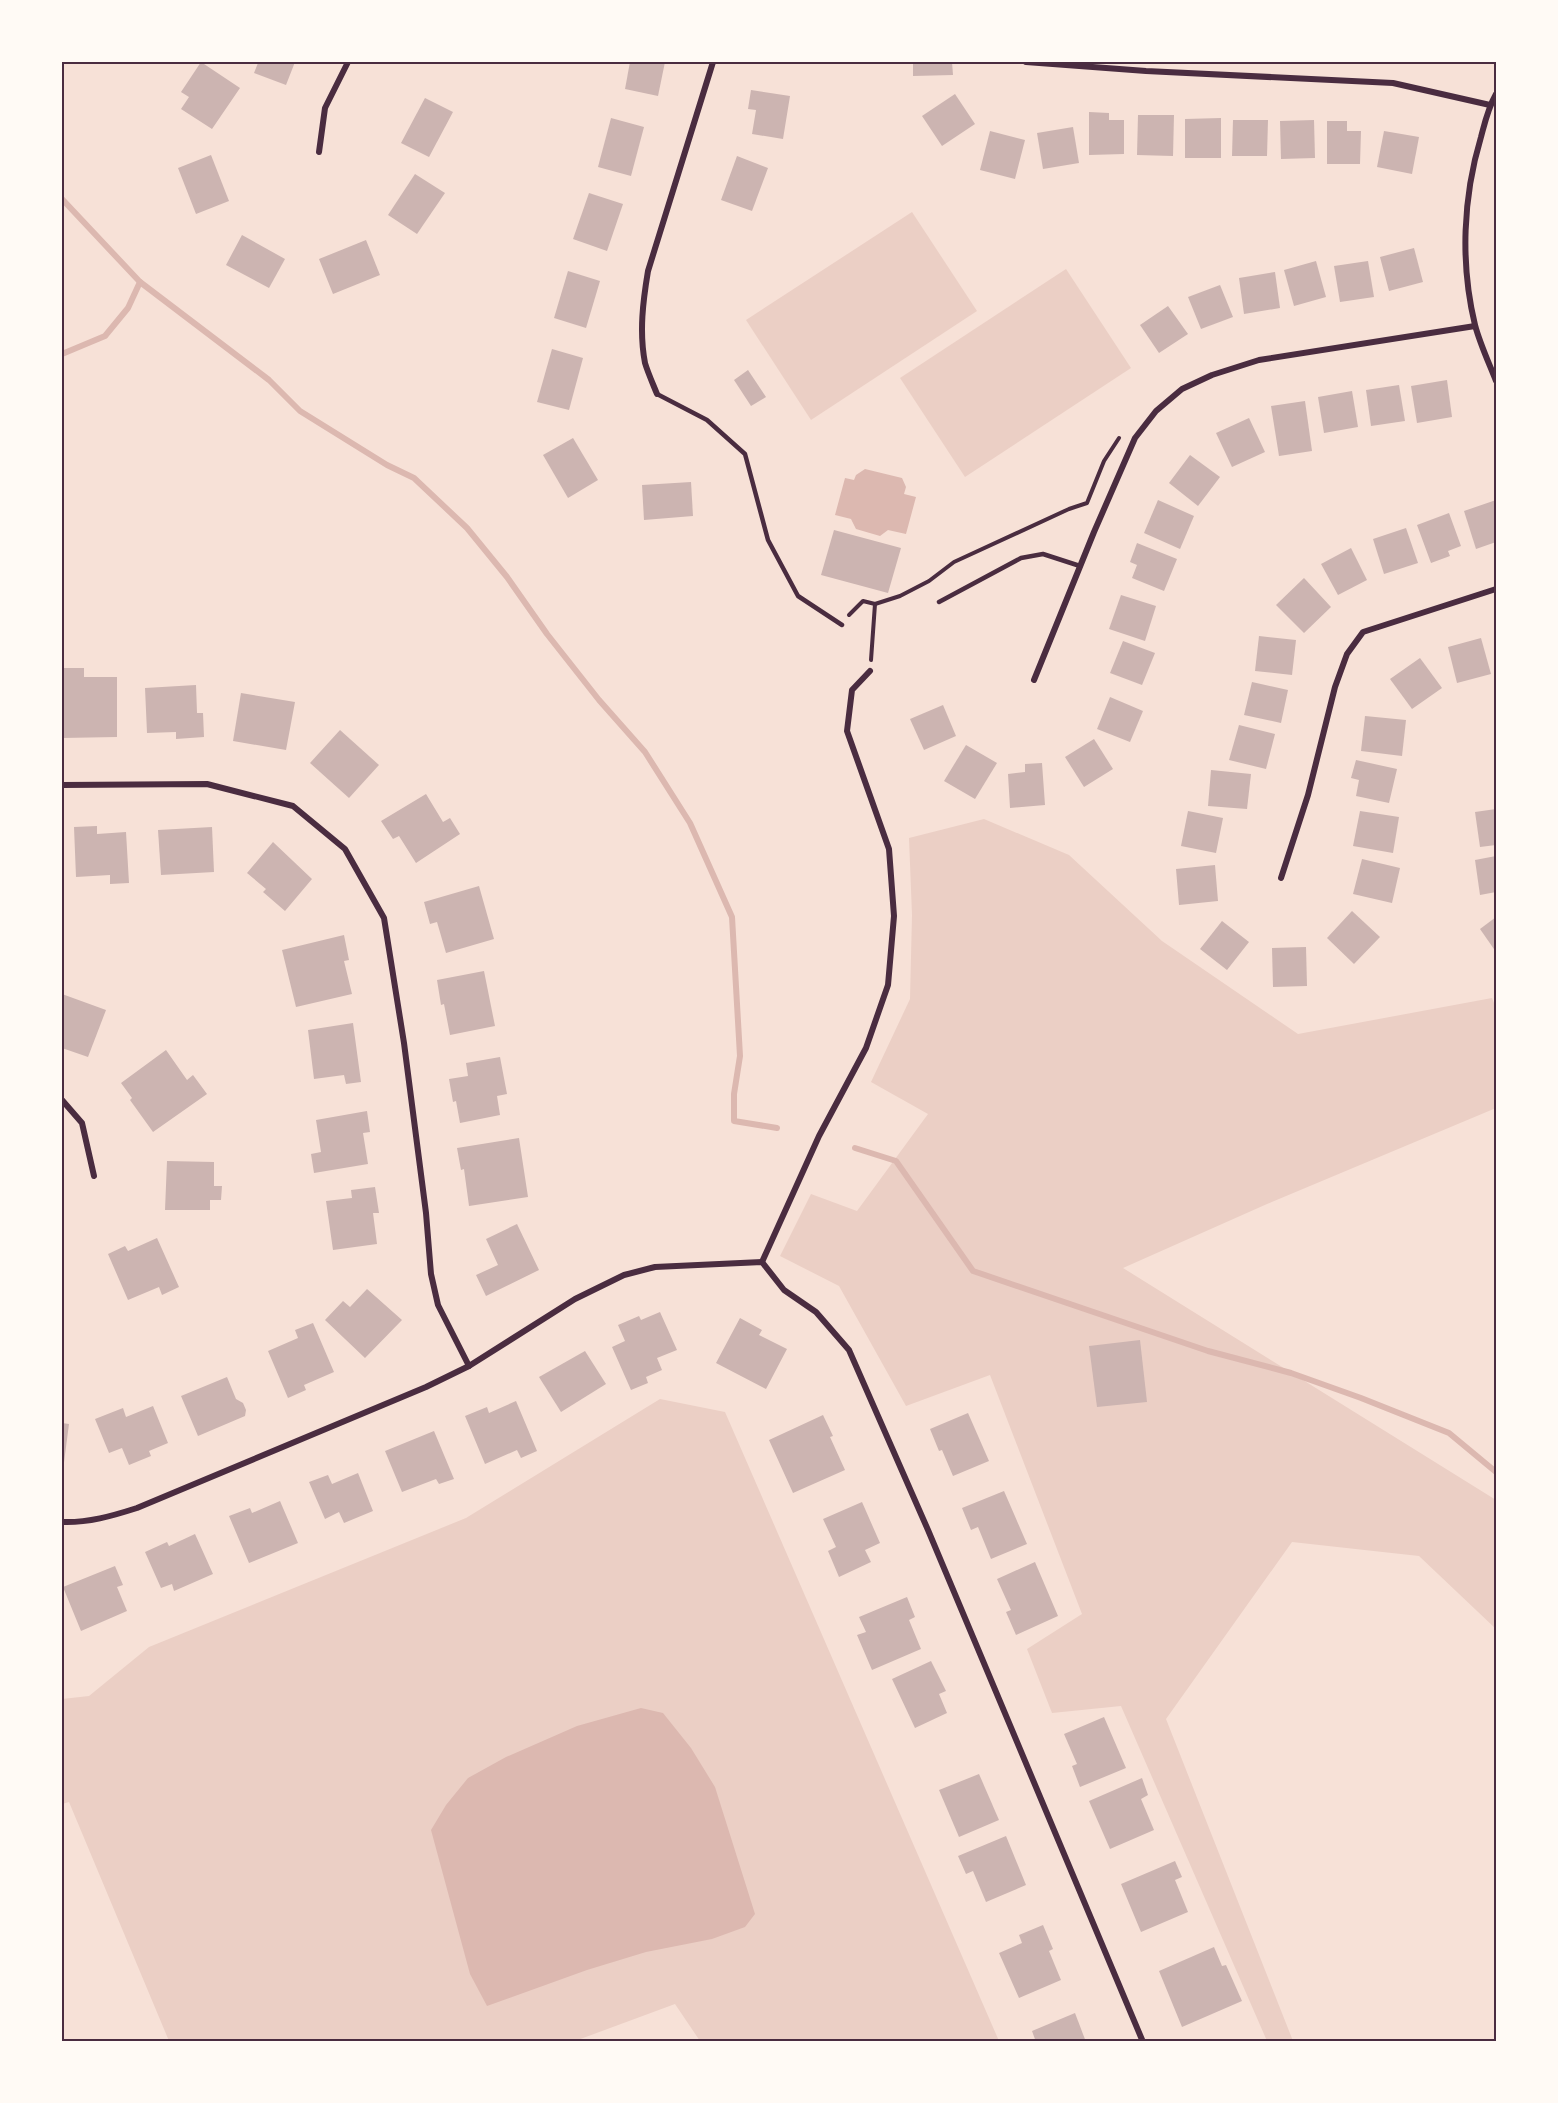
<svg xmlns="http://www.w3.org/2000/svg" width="1558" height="2103" font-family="'Varela Round',sans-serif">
<rect width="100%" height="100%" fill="#f7e1d7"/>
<g fill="#ebcfc5">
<polygon points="912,212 977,311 811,420 746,320"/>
<polygon points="1066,269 1131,368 965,477 900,378"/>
<polygon points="984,819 1069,855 1162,941 1298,1034 1492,998 1496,1008 1496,1108 1267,1204 1123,1268 1496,1500 1496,1629 1419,1556 1292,1542 1166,1719 1293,2041 1267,2041 1121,1706 1052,1713 1027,1649 1082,1614 990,1375 906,1406 839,1286 780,1256 811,1194 857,1211 928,1114 871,1082 910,999 912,915 909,838"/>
<polygon points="660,1399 725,1412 999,2041 700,2041 675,2004 575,2041 169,2041 69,1802 62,1804 62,1699 89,1696 149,1647 466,1518"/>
</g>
<g fill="#dcb8b0">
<polygon points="865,469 902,478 906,487 904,494 916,497 906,534 888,530 880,536 856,529 851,519 835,515 845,478 854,480 856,475"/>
<polygon points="641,1708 663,1713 691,1748 715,1787 755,1914 745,1927 712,1939 646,1952 587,1970 487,2006 470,1974 431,1830 446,1805 468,1778 506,1757 577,1726"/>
</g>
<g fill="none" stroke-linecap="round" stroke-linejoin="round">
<g stroke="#dcb8b0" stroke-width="6">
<polyline points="62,199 140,282 269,380 300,411 387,465 414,478 467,528 507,577 547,634 599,700 645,752 690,823 732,917 740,1056 734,1094 734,1121 777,1128"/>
<polyline points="62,354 105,336 128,308 140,282"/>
<polyline points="855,1148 896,1161 973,1271 1208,1351 1291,1373 1361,1398 1449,1433 1496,1472"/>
</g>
</g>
<g fill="#ccb4b1">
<polygon points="201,62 240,88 212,129 181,109 189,97 181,92"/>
<polygon points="253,62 295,62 286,85 254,73 258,63"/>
<polygon points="630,62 665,62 658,96 625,89"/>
<polygon points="913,62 952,62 953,75 913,76"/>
<polygon points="751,90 790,96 783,139 752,134 756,110 748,109"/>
<polygon points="955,94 975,124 942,146 922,116"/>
<polygon points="425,98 453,112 429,157 401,143"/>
<polygon points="1089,112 1109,113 1109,120 1124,120 1124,154 1089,155"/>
<polygon points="1138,115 1174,115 1173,156 1137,155"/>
<polygon points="611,118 644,127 631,176 598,167"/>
<polygon points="1221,118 1221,158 1185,158 1185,119"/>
<polygon points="1233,120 1268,120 1267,156 1232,156"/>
<polygon points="1314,120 1315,158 1281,159 1280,121"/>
<polygon points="1327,121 1347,121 1347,131 1361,131 1360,164 1327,164"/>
<polygon points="1073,127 1079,163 1043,169 1037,133"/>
<polygon points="990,131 1025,140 1015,179 980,170"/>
<polygon points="1384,131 1419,137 1412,174 1377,167"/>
<polygon points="211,155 229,201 196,214 178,168"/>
<polygon points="737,156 768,168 752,211 721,200"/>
<polygon points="415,174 445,193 417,234 388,215"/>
<polygon points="589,193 623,204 607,251 573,239"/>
<polygon points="242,235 285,259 269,288 226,265"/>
<polygon points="366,240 380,275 333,294 319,259"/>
<polygon points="1414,248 1423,282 1389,291 1380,257"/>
<polygon points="1316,261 1326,297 1294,306 1284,270"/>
<polygon points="1368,261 1374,297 1340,302 1334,266"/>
<polygon points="568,271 600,281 586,328 554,318"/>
<polygon points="1275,272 1280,308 1244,314 1239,278"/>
<polygon points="1220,285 1233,317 1201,329 1188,297"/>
<polygon points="1168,306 1188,334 1159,353 1140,325"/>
<polygon points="552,349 583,358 569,410 537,402"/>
<polygon points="748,370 766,397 751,406 734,380"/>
<polygon points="1447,380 1452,417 1417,423 1411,386"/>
<polygon points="1399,385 1405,421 1371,426 1366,390"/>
<polygon points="1352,391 1358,427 1324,433 1318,397"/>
<polygon points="1305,401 1312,451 1279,456 1271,406"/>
<polygon points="1249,418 1265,452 1232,467 1216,433"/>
<polygon points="573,438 598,480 568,498 543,455"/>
<polygon points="1190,455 1220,477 1198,506 1169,483"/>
<polygon points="691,482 693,516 644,520 642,485"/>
<polygon points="1158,500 1194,516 1180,549 1144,533"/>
<polygon points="1496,500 1496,542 1476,549 1464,511"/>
<polygon points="1449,513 1461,546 1448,551 1450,556 1431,563 1417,525"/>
<polygon points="1406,528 1418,563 1384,574 1373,539"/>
<polygon points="834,530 901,548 888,593 821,575"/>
<polygon points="1137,543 1177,559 1164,591 1132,578 1137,565 1130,562"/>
<polygon points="1351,548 1367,580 1338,595 1321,564"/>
<polygon points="1304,578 1331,607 1304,633 1276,605"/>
<polygon points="1121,595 1156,606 1145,641 1109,629"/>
<polygon points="1259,636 1296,640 1292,675 1255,671"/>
<polygon points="1481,638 1491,674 1457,683 1448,647"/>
<polygon points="1123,641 1155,653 1142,685 1110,673"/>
<polygon points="1420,658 1442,688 1412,709 1390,679"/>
<polygon points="62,668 84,668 84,677 117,677 117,737 62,738"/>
<polygon points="1252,682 1288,690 1281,723 1244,715"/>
<polygon points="196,685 197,713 203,713 204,737 176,739 176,732 147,733 145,688"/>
<polygon points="241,693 295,702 286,750 233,741"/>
<polygon points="1110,697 1143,711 1130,742 1097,729"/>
<polygon points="943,705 956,736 924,750 910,719"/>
<polygon points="1365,716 1406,720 1402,756 1361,751"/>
<polygon points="1239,725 1275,734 1266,769 1229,760"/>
<polygon points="340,730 379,765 349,798 310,763"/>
<polygon points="1094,739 1113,769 1084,787 1065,757"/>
<polygon points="966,745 997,763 975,799 944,781"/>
<polygon points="1356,760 1397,769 1389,803 1356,796 1359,780 1351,778"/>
<polygon points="1042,763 1045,805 1010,808 1008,774 1025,772 1025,764"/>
<polygon points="1211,770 1251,774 1247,809 1208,806"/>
<polygon points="426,794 443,822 450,818 460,834 416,863 399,836 393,839 381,821"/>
<polygon points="1496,809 1496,845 1480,847 1475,812"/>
<polygon points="1188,811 1223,818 1216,853 1181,846"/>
<polygon points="1360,811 1399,817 1393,853 1353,846"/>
<polygon points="97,826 97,834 126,832 129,883 110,884 110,875 76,877 74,827"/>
<polygon points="212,827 214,872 161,875 158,830"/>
<polygon points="273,842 312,879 285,911 263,892 266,889 247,873"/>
<polygon points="1496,856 1496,892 1480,895 1475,860"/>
<polygon points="1362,859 1400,868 1392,903 1353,894"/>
<polygon points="1215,865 1218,901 1179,905 1176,869"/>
<polygon points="479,886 494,939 446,953 437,922 430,924 424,902"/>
<polygon points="1352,911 1380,937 1354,964 1327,938"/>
<polygon points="1496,917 1496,952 1480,929"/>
<polygon points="1222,921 1249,942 1227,970 1200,949"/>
<polygon points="344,935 349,960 344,961 352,994 296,1007 282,950"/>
<polygon points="1306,947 1307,986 1273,987 1272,948"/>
<polygon points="484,971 495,1026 450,1035 444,1004 441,1005 437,980"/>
<polygon points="62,994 106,1010 88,1057 62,1048"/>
<polygon points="353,1023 361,1082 346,1084 344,1075 314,1079 308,1030"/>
<polygon points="166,1050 187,1080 193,1075 207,1094 153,1132 130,1100 132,1098 121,1083"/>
<polygon points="500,1057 507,1094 497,1096 500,1115 460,1123 456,1101 453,1102 449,1079 468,1076 466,1063"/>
<polygon points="367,1111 370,1132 363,1133 368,1164 314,1173 311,1154 321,1152 316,1120"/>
<polygon points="519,1138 528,1197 469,1206 464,1169 461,1170 457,1148"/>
<polygon points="167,1161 214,1162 214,1186 222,1186 221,1200 210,1200 210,1210 165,1210"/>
<polygon points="375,1187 379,1213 373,1213 377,1244 333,1250 326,1201 352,1198 351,1190"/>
<polygon points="517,1224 539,1270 486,1296 476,1275 498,1265 486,1239"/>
<polygon points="157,1238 179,1287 162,1295 159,1287 128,1300 108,1254 125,1246 128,1251"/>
<polygon points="367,1289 402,1320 365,1358 325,1320 343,1301 350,1307"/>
<polygon points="660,1312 677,1350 657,1358 662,1370 646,1377 648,1383 631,1390 612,1347 625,1341 618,1325 639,1316 641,1320"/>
<polygon points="740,1318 762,1330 759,1335 787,1349 766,1389 716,1363"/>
<polygon points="313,1323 334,1372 304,1385 306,1390 288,1398 268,1351 298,1338 295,1330"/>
<polygon points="1140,1340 1147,1402 1097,1407 1089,1346"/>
<polygon points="585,1351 606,1384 561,1412 539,1377"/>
<polygon points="227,1377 236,1399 243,1403 246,1410 245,1416 198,1436 181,1396"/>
<polygon points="516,1401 537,1451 521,1458 517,1450 485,1464 465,1416 487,1407 489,1413"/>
<polygon points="153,1406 168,1443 149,1451 151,1456 129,1465 122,1448 109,1453 95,1419 123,1408 126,1417"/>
<polygon points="968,1413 989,1461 953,1476 942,1450 939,1451 930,1429"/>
<polygon points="823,1415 833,1436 830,1437 845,1470 793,1493 769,1440"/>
<polygon points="62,1423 69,1424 63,1470 62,1470"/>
<polygon points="434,1431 454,1479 439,1484 436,1479 402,1492 385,1451"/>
<polygon points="358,1473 373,1511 344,1523 339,1512 325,1519 309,1482 328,1475 332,1484"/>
<polygon points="1004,1491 1027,1544 991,1559 978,1527 971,1530 962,1508"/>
<polygon points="280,1501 298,1543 249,1563 229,1516 250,1508 252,1513"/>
<polygon points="862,1502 880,1543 865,1550 871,1562 839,1577 828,1551 836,1547 823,1519"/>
<polygon points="195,1534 213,1574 174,1591 172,1584 161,1588 145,1552 167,1542 169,1546"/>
<polygon points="1035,1562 1058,1616 1016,1635 1006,1612 1011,1610 997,1579"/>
<polygon points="115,1566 123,1585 117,1587 127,1611 81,1631 63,1587"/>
<polygon points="907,1597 915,1617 909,1620 921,1649 872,1670 857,1635 866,1632 859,1617"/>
<polygon points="931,1661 946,1691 939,1694 947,1713 915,1728 892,1679"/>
<polygon points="1104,1717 1126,1768 1080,1787 1072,1766 1077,1764 1064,1734"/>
<polygon points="979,1774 999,1820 959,1837 939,1790"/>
<polygon points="1142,1778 1148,1795 1141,1799 1154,1830 1110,1849 1089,1801"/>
<polygon points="1006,1836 1026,1885 986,1902 973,1871 966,1874 958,1856"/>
<polygon points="1175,1861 1182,1877 1175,1880 1188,1912 1141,1932 1121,1884"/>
<polygon points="1043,1925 1053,1949 1049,1951 1061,1980 1019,1998 999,1953 1022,1943 1019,1935"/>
<polygon points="1214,1947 1222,1966 1226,1965 1242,2001 1182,2027 1159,1971"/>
<polygon points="1075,2013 1086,2042 1036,2042 1032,2031"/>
</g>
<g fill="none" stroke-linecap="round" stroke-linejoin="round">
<g stroke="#4a2c40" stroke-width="4">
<polyline points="875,604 900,596 929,581 954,562 1069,509 1087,503 1104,461 1119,438"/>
<polyline points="849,615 863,601 875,604 871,660"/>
</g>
<g stroke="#4a2c40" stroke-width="4.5">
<polyline points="657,394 707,420 745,454 768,540 798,596 842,625"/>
<polyline points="939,602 1021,558 1043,554 1080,566"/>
</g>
<g stroke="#4a2c40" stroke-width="6">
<polyline points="1026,62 1146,71 1393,83 1490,105"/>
<path d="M1496,94C1488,108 1485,122 1481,137C1463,197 1460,263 1475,325C1480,344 1489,363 1496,381"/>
<polyline points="319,152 325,108 348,62"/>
<path d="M657,394C653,384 648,373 645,363C639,332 643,301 648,271L713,62"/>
<polyline points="1034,680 1094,532 1135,438 1156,411 1182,389 1212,375 1259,360 1475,326"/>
<polyline points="62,785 207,784 293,806 345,849 384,918 404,1043 426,1213 431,1274 438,1305 469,1366"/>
<polyline points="1281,878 1308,795 1335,687 1347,654 1363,632 1496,589"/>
<polyline points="62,1100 82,1123 94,1176"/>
<polyline points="762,1262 819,1136 866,1048 888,985 894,916 889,849 847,731 852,690 870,671"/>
<path d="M62,1522C88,1523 112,1516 137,1508L426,1387L469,1366L575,1299L624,1275L655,1267L762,1262L784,1290L816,1312L849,1350L928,1530L1143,2042"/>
</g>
</g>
<rect width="1558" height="2103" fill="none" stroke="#fffaf5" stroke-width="126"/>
<rect x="63" y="63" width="1432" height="1977" fill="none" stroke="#4a2c40" stroke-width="2"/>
</svg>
